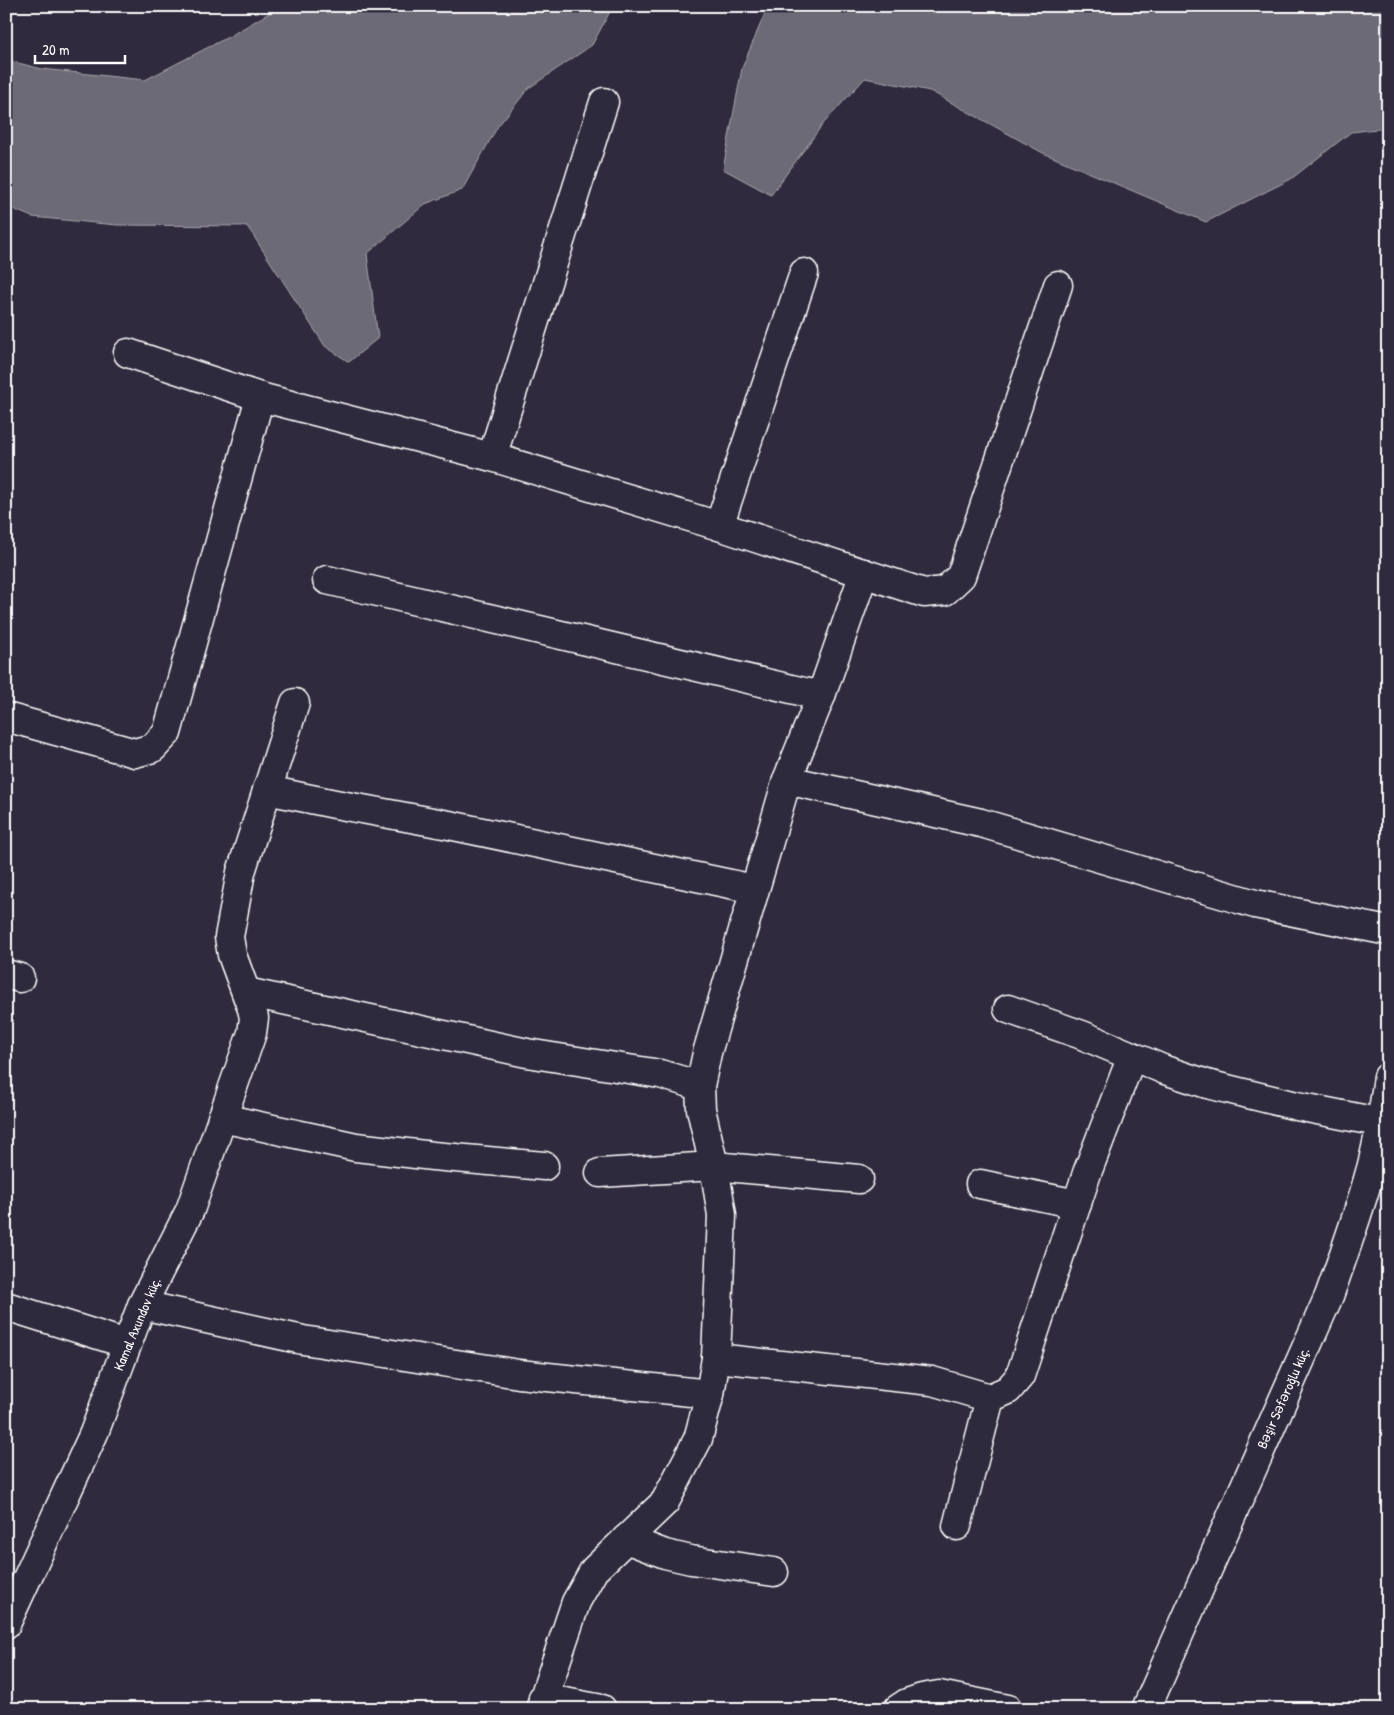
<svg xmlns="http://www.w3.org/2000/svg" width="1394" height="1715" font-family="'Patrick Hand',sans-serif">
<rect width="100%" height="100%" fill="#2f2a3d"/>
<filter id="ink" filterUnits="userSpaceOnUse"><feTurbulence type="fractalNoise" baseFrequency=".02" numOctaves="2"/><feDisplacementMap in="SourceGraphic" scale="10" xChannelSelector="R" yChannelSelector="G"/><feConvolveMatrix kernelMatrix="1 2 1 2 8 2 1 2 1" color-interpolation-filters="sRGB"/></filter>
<g filter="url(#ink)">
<g fill="#6d6a77" stroke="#a7a6ad">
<polygon points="281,6 613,6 592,45 529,88 498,126 462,190 425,204 367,254 378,338 349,362 325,346 247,226 117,225 32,217 6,206 6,60 42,69 145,80 230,36"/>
<polygon points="768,6 1388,6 1388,128 1351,132 1291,179 1206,222 1043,153 930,91 865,78 823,124 771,195 723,169 742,68"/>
</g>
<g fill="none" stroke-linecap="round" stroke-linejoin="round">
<g stroke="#fff" stroke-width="31">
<g id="minor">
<polyline points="128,353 260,397 492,457 719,526 924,593 945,591 961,576 1058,285"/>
<polyline points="492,457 604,102"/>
<polyline points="719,526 804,273"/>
<polyline points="327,580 821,696"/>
<polyline points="6,717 135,753 153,748 167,733 260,397"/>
<polyline points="787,780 981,823 1255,904 1388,931"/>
<polyline points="267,790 335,804 449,825 754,889"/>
<polyline points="6,974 20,978"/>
<polyline points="246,992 527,1053 660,1074 700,1086"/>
<polyline points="1008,1009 1082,1035 1165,1070 1207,1084 1297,1106 1388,1124"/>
<polyline points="222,1118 356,1147 433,1156 544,1166"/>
<polyline points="600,1173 714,1166 859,1179"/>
<polyline points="980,1184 1077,1204"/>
<polyline points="142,1305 303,1340 519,1374 710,1394"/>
<polyline points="6,1306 127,1344"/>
<polyline points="716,1358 932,1381 990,1398 1008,1390 1020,1376 1087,1173 1132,1056"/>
<polyline points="957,1526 990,1398"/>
<polyline points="626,1539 665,1554 691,1560 774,1572"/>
<polyline points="6,1624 94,1433 142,1305 190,1210 252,1033 254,1018 252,1009 232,955 229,937 241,872 295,703"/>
<polyline points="543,1698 602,1709"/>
<polyline points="540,1709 576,1602 594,1570 665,1502 698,1439 710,1394 716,1358 722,1215 714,1166 701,1109 700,1086 707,1053 787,780 821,696 864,573"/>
<polyline points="898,1709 907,1703 922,1698 939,1695 1008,1709"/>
<path d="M1146,1709L1329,1296C1343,1257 1357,1218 1368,1179C1378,1146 1383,1111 1388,1077"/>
</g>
</g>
<use href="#minor" stroke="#2f2a3d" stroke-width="28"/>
</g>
</g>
<g text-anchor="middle" stroke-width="4" stroke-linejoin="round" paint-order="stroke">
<g font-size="14" fill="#fff" stroke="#2f2a3d">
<text transform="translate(137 1324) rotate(-67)" y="5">Kamal Axundov küç.</text>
<text transform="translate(1283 1398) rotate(-66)" y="5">Bəşir Səfəroğlu küç.</text>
</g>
</g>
<rect width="1394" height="1715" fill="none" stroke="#2f2a3d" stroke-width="25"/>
<rect x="12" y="12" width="1369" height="1690" fill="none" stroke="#fff" stroke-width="2" filter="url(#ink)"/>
<path d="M35 55v8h90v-8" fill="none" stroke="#ffffff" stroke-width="2.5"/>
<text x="42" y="55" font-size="15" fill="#ffffff" stroke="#2f2a3d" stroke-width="4" paint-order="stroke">20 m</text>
</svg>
